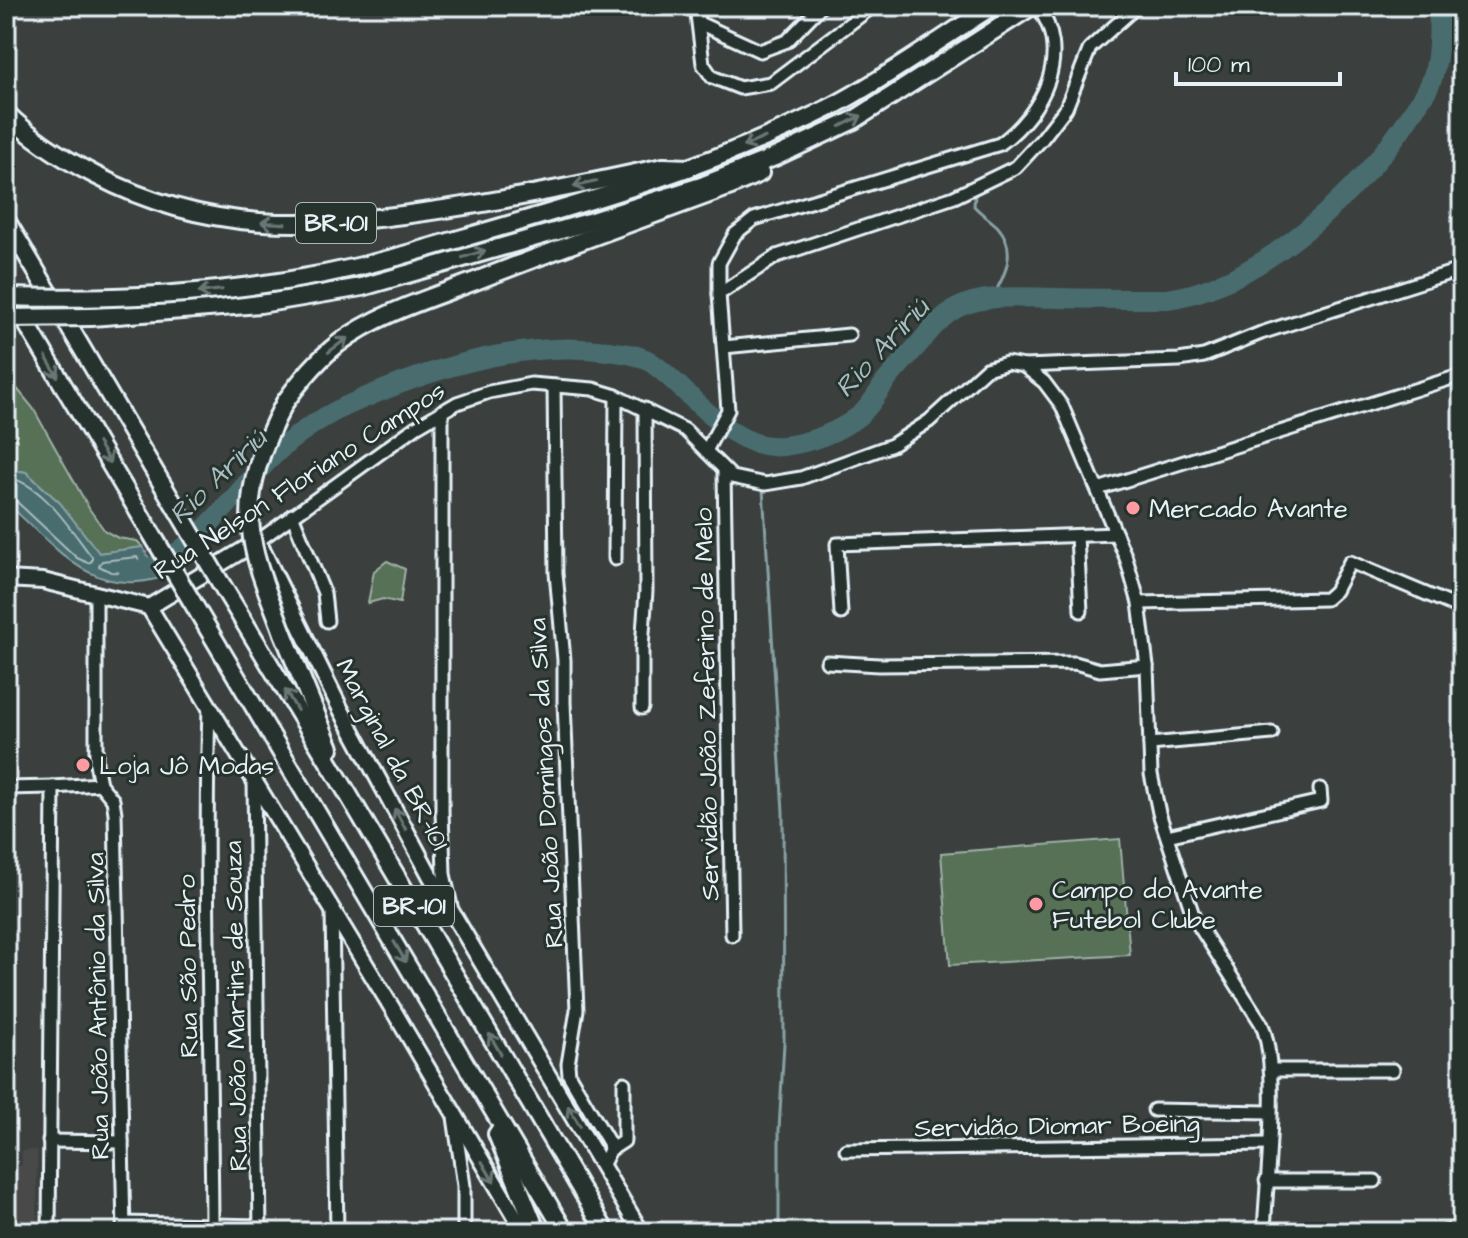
<svg xmlns="http://www.w3.org/2000/svg" width="1468" height="1238" font-family="'Architects Daughter',sans-serif">
<rect width="100%" height="100%" fill="#3b403e"/>
<filter id="ink" filterUnits="userSpaceOnUse"><feTurbulence type="fractalNoise" baseFrequency=".0125" numOctaves="2"/><feDisplacementMap in="SourceGraphic" scale="16" xChannelSelector="R" yChannelSelector="G"/><feConvolveMatrix kernelMatrix="1 2 1 2 8 2 1 2 1" color-interpolation-filters="sRGB"/></filter>
<g filter="url(#ink)">
<polygon fill="#494a49" points="37,1150 37,1232 6,1232 6,1166 22,1166 22,1151"/>
<g fill="#567157" stroke="#9fb1a8" stroke-width="2">
<polygon points="6,375 33,408 90,510 105,531 118,538 137,541 143,547 99,553 60,503 26,472 6,469"/>
<polygon points="387,561 405,569 400,603 383,599 368,603 374,571"/>
<polygon points="1120,839 1130,955 950,965 941,853"/>
</g>
<path fill="#486c6e" stroke="#88a1a5" stroke-width="2" d="M6,469L26,472L60,503L99,553L143,547L160,578C86,598 55,543 6,503Z"/>
<g fill="none" stroke-linecap="round" stroke-linejoin="round">
<g stroke="#a8bcc1" stroke-width="2">
<path d="M6,477C43,483 70,529 92,557V561L88,563L77,558L15,500L6,497"/>
<polygon points="137,557 145,569 143,574 111,572 99,566 102,561"/>
</g>
<g stroke="#88a1a5" stroke-width="3">
<path d="M975,195L974,206C981,214 991,220 998,227C1018,250 1005,276 992,298"/>
<polyline points="763,489 783,812 784,1043 779,1130 779,1232"/>
</g>
<path stroke="#486c6e" stroke-width="20" d="M129,571C181,573 237,489 272,457C292,437 320,418 346,406C426,370 520,339 608,351C622,353 637,354 649,361C689,387 729,452 783,446C810,443 839,432 860,415C871,406 878,392 886,381C896,369 907,357 918,345C930,331 940,317 957,308C986,293 1026,298 1058,298C1094,299 1130,299 1167,299C1258,287 1362,191 1410,116C1417,104 1428,92 1432,79C1440,55 1438,30 1439,6"/>
<g stroke="#e8f1f8" stroke-width="17">
<g id="minor">
<polyline points="696,6 703,64 712,77 740,88 771,83 873,6"/>
<polyline points="699,23 760,51 787,41 821,6"/>
<polyline points="719,294 777,256 954,197 1016,167 1042,139 1066,108 1090,48 1137,6"/>
<polyline points="724,347 849,335"/>
<polyline points="1024,366 1179,360 1204,356 1261,333 1462,269"/>
<polyline points="554,386 556,573 564,660 564,702 577,1010 568,1064 569,1075 609,1143 610,1150 603,1164"/>
<polyline points="442,411 442,810 444,874 451,906"/>
<path d="M706,451L728,410L719,294V263L735,234L754,219L1000,144C1043,113 1073,53 1037,6"/>
<polyline points="724,472 732,935"/>
<polyline points="1098,489 1462,375"/>
<polyline points="292,515 324,593 327,621"/>
<polyline points="1077,536 1081,611"/>
<path d="M258,541L416,427L457,403L489,392L531,384L593,389L616,396L685,430L732,477L765,484L801,478L892,445L929,421L986,369L1007,363L1024,366L1044,382L1062,406L1126,558L1139,603L1147,666L1151,774L1159,813L1194,918L1261,1023C1281,1065 1266,1182 1264,1232"/>
<polyline points="615,559 616,396"/>
<polyline points="1139,603 1326,599 1335,591 1350,562 1462,609"/>
<polyline points="841,613 837,544 1116,534"/>
<polyline points="827,662 879,665 1075,663 1100,670 1147,666"/>
<path d="M209,706C204,879 211,1052 212,1225"/>
<polyline points="642,708 642,647 646,591 645,409"/>
<polyline points="1150,744 1272,733"/>
<polyline points="254,781 260,1232"/>
<polyline points="100,784 113,800 115,813 124,1232"/>
<polyline points="6,788 53,787"/>
<polyline points="1167,836 1321,801 1320,789"/>
<polyline points="332,910 337,1232"/>
<polyline points="1270,1070 1393,1070"/>
<polyline points="1154,1110 1269,1112"/>
<polyline points="454,1117 464,1186 464,1232"/>
<polyline points="49,1141 122,1142"/>
<polyline points="610,1150 624,1141 624,1083"/>
<polyline points="846,1150 1268,1144"/>
<polyline points="1266,1181 1375,1181"/>
<polyline points="123,1223 260,1226"/>
<polyline points="49,1232 53,787 100,784 96,763 96,594"/>
<polyline points="1445,1232 1462,1230"/>
</g>
</g>
<g stroke="#e8f1f8" stroke-width="20">
<g id="major">
<polyline points="6,579 43,581 149,607 258,541 339,706 431,877 641,1232"/>
<polyline points="149,607 392,1008 524,1232"/>
</g>
</g>
<g stroke="#e8f1f8" stroke-width="22">
<g id="highway">
<path d="M6,113C32,139 62,158 95,175C208,234 309,229 431,211C510,200 586,184 663,167L689,168"/>
<polyline points="6,220 152,467"/>
<path d="M397,257C544,214 695,176 833,106C888,77 940,39 993,6"/>
<polyline points="6,289 138,511"/>
<polyline points="91,317 260,304 362,287 582,224 704,185 777,156 854,120 1032,6"/>
<path d="M285,402C301,380 317,360 339,343C379,313 431,298 478,280C562,247 647,217 731,186L760,173"/>
<polyline points="220,582 348,794 606,1232"/>
<polyline points="191,600 565,1232"/>
<polyline points="283,633 330,748"/>
<polyline points="497,1134 537,1232"/>
</g>
</g>
<use href="#minor" stroke="#26332d" stroke-width="11"/>
<use href="#major" stroke="#26332d" stroke-width="14"/>
<use href="#highway" stroke="#26332d" stroke-width="16"/>
<g stroke="#e8f1f8" stroke-width="22" stroke-linecap="butt">
<g id="highway-bridge">
<path d="M6,297C138,301 269,292 397,257"/>
<polyline points="6,318 91,317"/>
<polyline points="152,467 220,582"/>
<polyline points="138,511 191,600"/>
<path d="M283,633C272,602 257,571 252,538C244,491 263,443 285,402"/>
</g>
</g>
<use href="#highway-bridge" stroke="#26332d" stroke-width="16"/>
</g>
<defs><path id="oneway-shaft" d="M-6 0H5M1.5-3L5.5 0L1.5 3" fill="none" stroke-width="1.6" stroke-linecap="round" stroke-linejoin="round" transform="scale(2)"/></defs>
<g stroke="#6a7674">
<use href="#oneway-shaft" transform="translate(851 121) rotate(-27)"/>
<use href="#oneway-shaft" transform="translate(754 142) rotate(157)"/>
<use href="#oneway-shaft" transform="translate(585 184) rotate(168)"/>
<use href="#oneway-shaft" transform="translate(273 223) rotate(-177)"/>
<use href="#oneway-shaft" transform="translate(474 254) rotate(-17)"/>
<use href="#oneway-shaft" transform="translate(210 291) rotate(174)"/>
<use href="#oneway-shaft" transform="translate(338 345) rotate(-37)"/>
<use href="#oneway-shaft" transform="translate(52 367) rotate(59)"/>
<use href="#oneway-shaft" transform="translate(104 453) rotate(59)"/>
<use href="#oneway-shaft" transform="translate(291 700) rotate(-121)"/>
<use href="#oneway-shaft" transform="translate(400 819) rotate(-118)"/>
<use href="#oneway-shaft" transform="translate(400 952) rotate(60)"/>
<use href="#oneway-shaft" transform="translate(495 1044) rotate(-120)"/>
<use href="#oneway-shaft" transform="translate(574 1116) rotate(-121)"/>
<use href="#oneway-shaft" transform="translate(488 1172) rotate(60)"/>
</g>
</g>
<g fill="#ff9aa2" stroke="#26332d" stroke-width="3">
<circle cx="1133" cy="508" r="8"/>
<circle cx="83" cy="765" r="8"/>
<circle cx="1036" cy="904" r="8"/>
</g>
<g text-anchor="middle" stroke-width="6" stroke-linejoin="round" paint-order="stroke">
<g fill="#26332d" stroke="#aeb8bb" stroke-width="2">
<rect x="296" y="203" width="80" height="40" rx="6"/>
<rect x="374" y="886" width="80" height="40" rx="6"/>
</g>
<g font-size="24" font-weight="bold" fill="#e8f1f8">
<text x="336" y="231">BR-101</text>
<text x="414" y="914">BR-101</text>
</g>
<g font-size="26" fill="#e8f1f8" stroke="#26332d">
<text transform="translate(299 480) rotate(-33)" y="9">Rua Nelson Floriano Campos</text>
<text transform="translate(706 704) rotate(-91)" y="9">Servidão João Zeferino de Melo</text>
<text transform="translate(393 754) rotate(62)" y="9">Marginal da BR-101</text>
<text transform="translate(545 783) rotate(-93)" y="9">Rua João Domingos da Silva</text>
<text transform="translate(187 966) rotate(-91)" y="9">Rua São Pedro</text>
<text transform="translate(97 1006) rotate(-91)" y="9">Rua João Antônio da Silva</text>
<text transform="translate(235 1006) rotate(-91)" y="9">Rua João Martins de Souza</text>
<text transform="translate(1057 1125) rotate(-1)" y="9">Servidão Diomar Boeing</text>
</g>
<g font-size="26" fill="#e8f1f8" stroke="#26332d" text-anchor="start">
<text x="1149" y="517">Mercado Avante</text>
<text x="99" y="774">Loja Jô Modas</text>
<text x="1052" y="898">Campo do Avante<tspan x="1052" dy="30">Futebol Clube</tspan></text>
</g>
<g font-size="28" font-style="italic" fill="#a8bcc1" stroke="#26332d">
<text transform="translate(881 347) rotate(-47)" y="10">Rio Aririú</text>
<text transform="translate(217 476) rotate(-44)" y="10">Rio Aririú</text>
</g>
</g>
<rect width="1468" height="1238" fill="none" stroke="#26332d" stroke-width="32"/>
<rect x="16" y="16" width="1436" height="1206" fill="none" stroke="#e8f1f8" stroke-width="3" filter="url(#ink)"/>
<path d="M1176 72v12h164v-12" fill="none" stroke="#e8f1f8" stroke-width="4"/>
<text x="1188" y="72" font-size="24" fill="#e8f1f8" stroke="#26332d" stroke-width="6" paint-order="stroke">100 m</text>
</svg>
